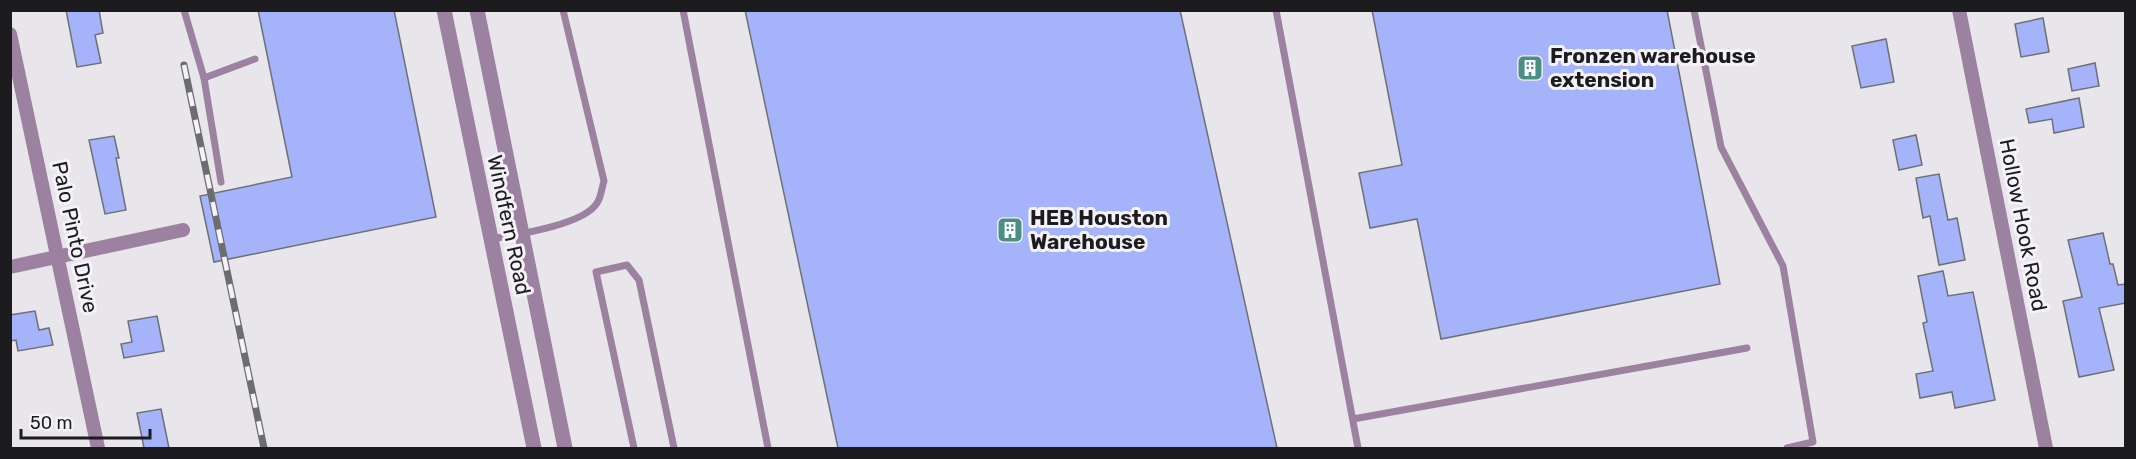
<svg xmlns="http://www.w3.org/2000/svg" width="2136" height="459" font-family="Rubik,sans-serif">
<rect width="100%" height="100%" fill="#e8e6eb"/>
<g fill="#a5b3fa" stroke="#6f7075" stroke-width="1.5">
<polygon points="66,10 99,10 103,33 95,35 101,63 77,67"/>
<polygon points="258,10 394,10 436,217 214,262 200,196 292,177"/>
<polygon points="745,10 1180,10 1277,448 838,448"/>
<polygon points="1372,10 1667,10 1720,284 1441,339 1417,219 1370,228 1359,173 1402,165"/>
<polygon points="2043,18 2049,52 2021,57 2015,24"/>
<polygon points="1886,39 1894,82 1861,88 1852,46"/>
<polygon points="2095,63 2099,86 2072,91 2068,69"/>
<polygon points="2079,98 2084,127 2054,133 2052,119 2029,123 2026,109"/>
<polygon points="1916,135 1922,165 1899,170 1893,140"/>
<polygon points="114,136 119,158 116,158 126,210 105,214 89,140"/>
<polygon points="1939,174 1948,220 1957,218 1965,260 1939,265 1930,216 1923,218 1916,178"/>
<polygon points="2103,233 2110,264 2113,264 2118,285 2126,284 2126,303 2099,308 2114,370 2079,377 2063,301 2082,297 2068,240"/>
<polygon points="1943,271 1948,296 1973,292 1995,400 1955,408 1952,392 1920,398 1916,374 1933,371 1923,323 1927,322 1918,276"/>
<polygon points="35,311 39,330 49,328 53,345 18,351 16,340 10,341 10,315"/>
<polygon points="157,316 164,351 124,358 121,344 132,342 128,321"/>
<polygon points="161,409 169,448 144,448 137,413"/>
</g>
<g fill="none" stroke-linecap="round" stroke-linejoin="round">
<g stroke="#9d81a1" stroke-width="7">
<polyline points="184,10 204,78 221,182"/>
<polyline points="683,10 768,448"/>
<polyline points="1276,10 1358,448"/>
<polyline points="1694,10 1721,147 1783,266 1813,442 1787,448"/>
<polyline points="204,78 255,59"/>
<path d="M491,239C515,235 584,225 597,203C601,198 602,187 604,181L563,10"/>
<polyline points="1353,419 1747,348"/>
<polyline points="634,448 596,272 627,265 639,280 674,448"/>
</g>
<g stroke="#9d81a1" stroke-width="14">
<polyline points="1959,10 2046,448"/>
<polyline points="10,34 98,448"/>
<polyline points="10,267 183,230"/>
</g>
<g stroke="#9d81a1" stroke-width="15">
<polyline points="444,10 534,448"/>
<polyline points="477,10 565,448"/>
</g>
<g stroke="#6d6c6f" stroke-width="7">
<polyline id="rail" points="184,65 264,448"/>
</g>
<use href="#rail" stroke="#f5f3f9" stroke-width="4.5" stroke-dasharray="14" stroke-linecap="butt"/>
</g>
<defs>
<g id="building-square" transform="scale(1.35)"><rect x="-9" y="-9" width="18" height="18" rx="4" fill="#4a8e84" stroke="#f5f3f9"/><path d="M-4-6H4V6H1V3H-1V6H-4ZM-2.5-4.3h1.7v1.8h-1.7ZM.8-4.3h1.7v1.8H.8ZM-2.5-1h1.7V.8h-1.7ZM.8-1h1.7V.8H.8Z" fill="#fff"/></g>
</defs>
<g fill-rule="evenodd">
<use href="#building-square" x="1530" y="68"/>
<use href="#building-square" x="1010" y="230"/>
</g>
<g text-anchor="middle" stroke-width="6" stroke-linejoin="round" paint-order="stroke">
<g font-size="21" font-weight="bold" fill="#1c1b1d" stroke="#f5f3f9" text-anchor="start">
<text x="1550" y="63">Fronzen warehouse<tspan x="1550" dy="24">extension</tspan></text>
<text x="1030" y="225">HEB Houston<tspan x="1030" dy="24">Warehouse</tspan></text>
</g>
<g font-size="21" fill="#1c1b1d" stroke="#f5f3f9">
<text transform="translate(509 225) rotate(78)" y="7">Windfern Road</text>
<text transform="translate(2023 225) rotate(79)" y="7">Hollow Hook Road</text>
<text transform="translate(75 237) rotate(78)" y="7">Palo Pinto Drive</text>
</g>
</g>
<rect width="2136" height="459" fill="none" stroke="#1c1b1d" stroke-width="24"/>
<path d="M21 429v9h129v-9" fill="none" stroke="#1c1b1d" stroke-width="3"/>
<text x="30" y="429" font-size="18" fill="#1c1b1d" stroke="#f5f3f9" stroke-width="4.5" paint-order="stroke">50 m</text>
</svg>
